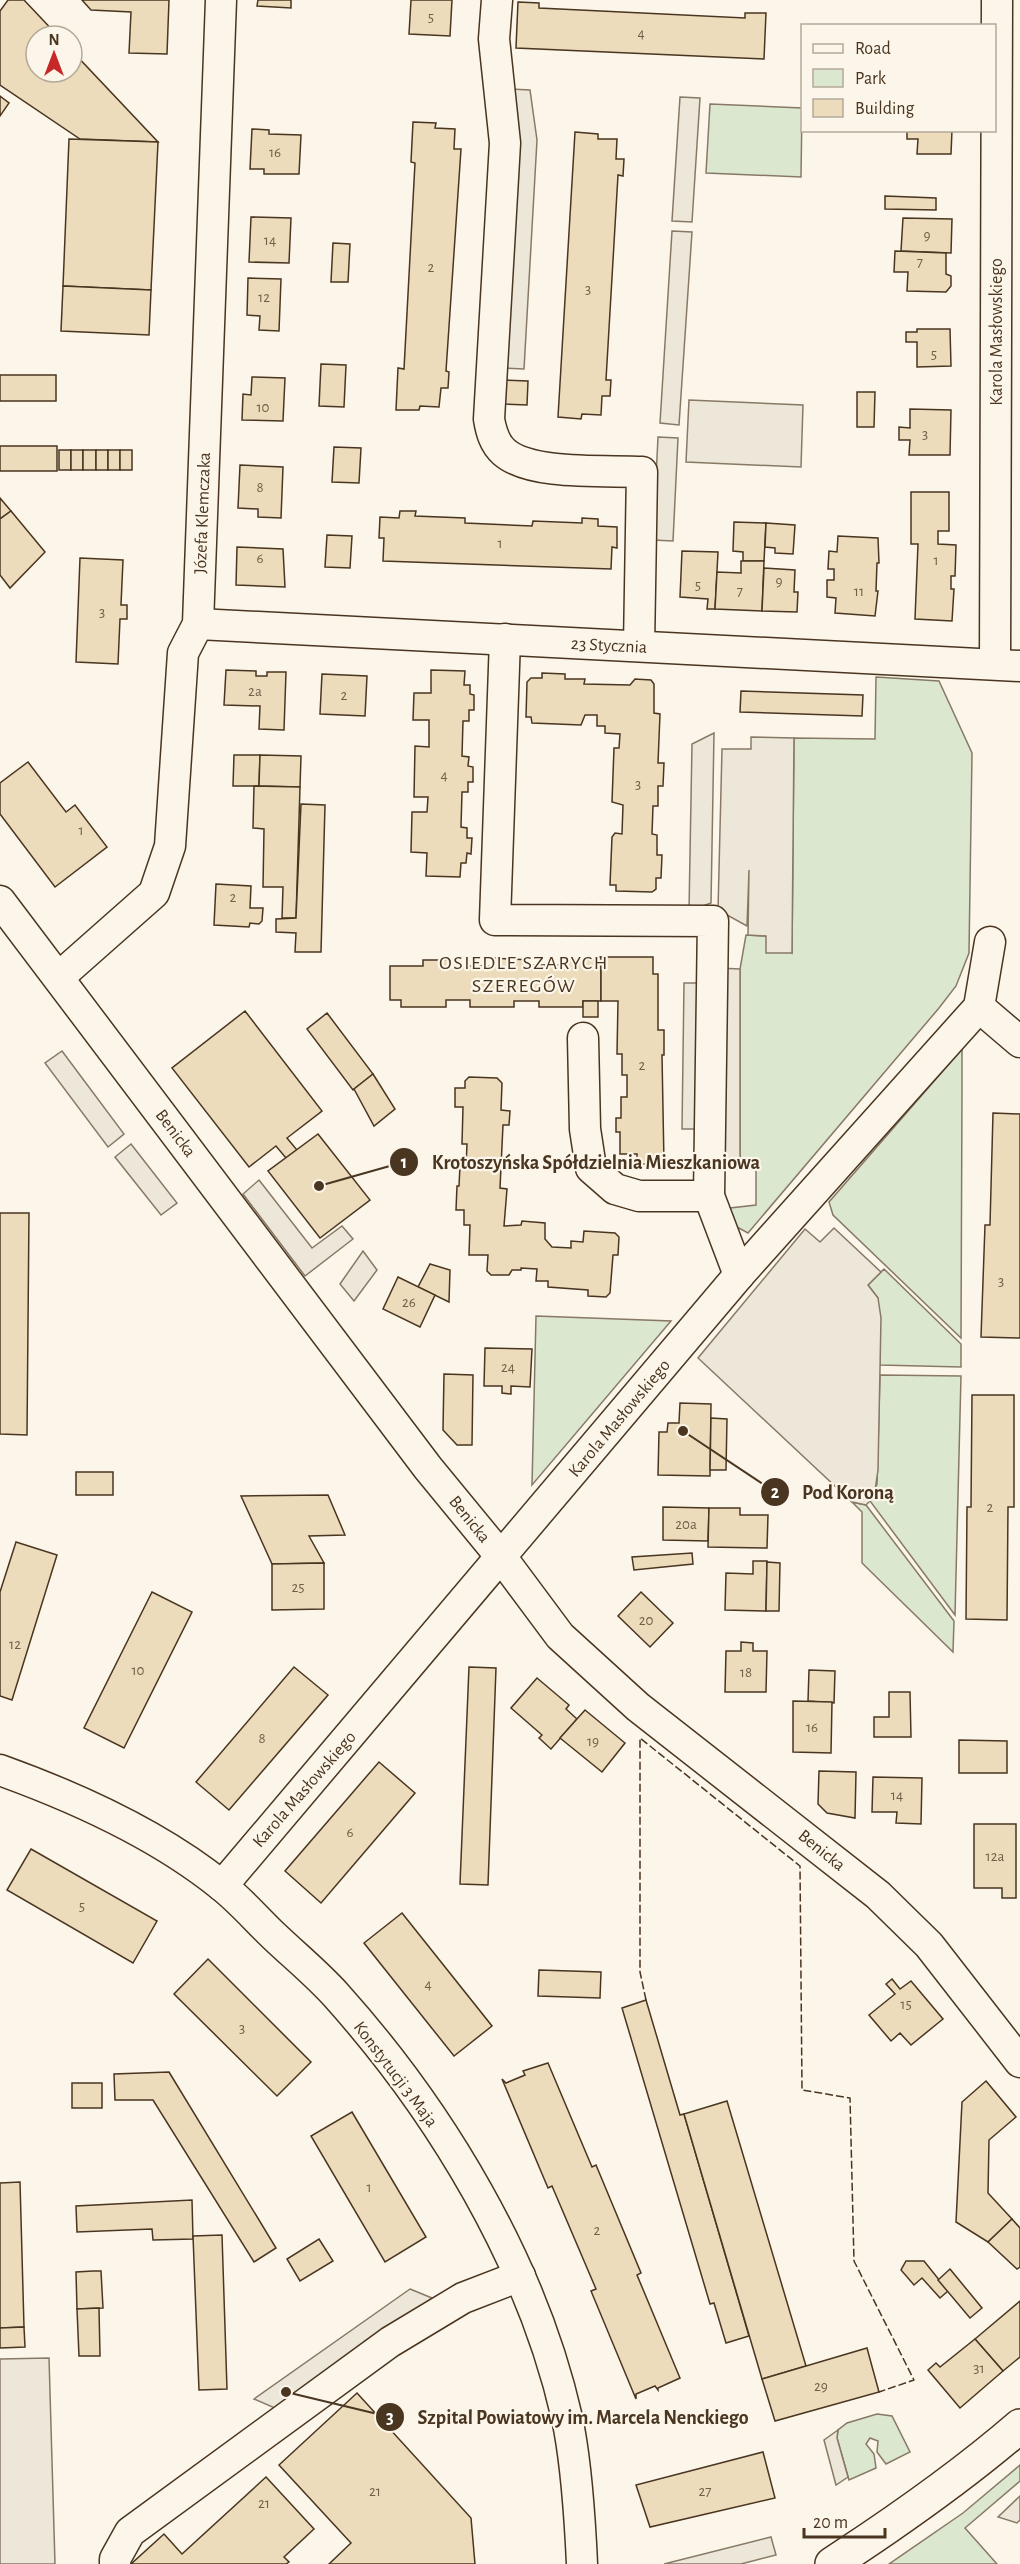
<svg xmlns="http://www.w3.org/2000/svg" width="1020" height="2564" font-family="'Alegreya Sans',sans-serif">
<rect width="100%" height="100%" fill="#fbf6e9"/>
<g fill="#dce7d0" stroke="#887966" stroke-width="1.5">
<polygon points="710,104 802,108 801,177 706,173"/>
<polygon points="876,677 939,681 972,753 969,953 956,986 939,1008 748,1233 735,1226 729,1211 730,1208 756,1205 756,1168 740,1169 740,969 746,935 766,936 792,953 794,738 875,739"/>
<polygon points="962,1049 962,1089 961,1338 833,1215 829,1202"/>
<polygon points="884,1269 961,1344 961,1367 880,1365 878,1298 868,1285"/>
<polygon points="536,1316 671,1321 532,1485"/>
<polygon points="880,1375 961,1376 955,1615 870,1501 877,1484"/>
<polygon points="852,1502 866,1505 954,1621 953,1652 862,1563 862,1512"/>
<polygon points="877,2414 892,2416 910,2452 886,2464 877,2452 878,2441 870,2438 866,2444 874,2454 876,2468 849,2480 837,2438 838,2430 847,2423"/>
<polygon points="1020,2465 1020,2481 965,2528 997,2564 889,2564 963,2513"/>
</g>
<g fill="#ede7d9" stroke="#887966" stroke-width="1.5">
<polygon points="510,89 530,90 537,140 524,369 504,368"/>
<polygon points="680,97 700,98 692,222 672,221"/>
<polygon points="672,231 692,232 679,425 660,423"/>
<polygon points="689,400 803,405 801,467 686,462"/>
<polygon points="658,437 678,438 673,541 653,540"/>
<polygon points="714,733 711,903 689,911 692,744"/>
<polygon points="751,737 794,738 792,953 766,953 766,936 748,935 749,870 747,926 718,910 722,749 751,749"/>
<polygon points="718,968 740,969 740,1169 717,1169"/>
<polygon points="684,983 706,983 705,1129 682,1129"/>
<polygon points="62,1051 124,1134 108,1147 45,1063"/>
<polygon points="131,1144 177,1203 161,1215 115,1157"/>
<polygon points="259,1180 312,1248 342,1226 353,1239 305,1276 243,1194"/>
<polygon points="834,1228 881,1272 868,1285 878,1298 881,1318 878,1470 874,1497 866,1505 852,1502 698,1358 805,1229 820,1242"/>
<polygon points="363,1251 377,1270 354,1301 340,1284"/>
<polygon points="410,2289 432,2298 277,2409 254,2399"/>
<polygon points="49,2358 55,2564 0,2564 0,2359"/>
<polygon points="838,2430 837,2438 848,2477 836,2485 824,2440"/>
<polygon points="1020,2496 1020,2520 1017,2523 998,2517"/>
<polygon points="771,2537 776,2555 741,2564 664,2564"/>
</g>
<g fill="#ecdcbc" stroke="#4a3520" stroke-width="1.5">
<polygon points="8,0 24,0 58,36 36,36 36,72 72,72 72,51 158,142 80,139 0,85 0,11"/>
<polygon points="82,0 169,0 167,54 129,53 131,12 91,10"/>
<polygon points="258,0 291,0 291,8 257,6"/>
<polygon points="411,0 452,0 450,36 409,34"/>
<polygon points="518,2 539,3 539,8 745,18 745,13 766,13 764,59 516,48"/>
<polygon points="0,96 9,103 0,116"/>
<polygon points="413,122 436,123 435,128 455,129 454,149 461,149 446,371 449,372 448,388 441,388 439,407 420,406 419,410 396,410 398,368 404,369 415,163 411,162"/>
<polygon points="252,129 269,130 269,134 301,135 299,174 264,174 264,169 250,169"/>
<polygon points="907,130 952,130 951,154 917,154 918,139 907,139"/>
<polygon points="575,132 598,134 598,139 617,139 616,159 624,159 623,176 618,175 606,380 611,380 610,396 602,396 601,415 582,414 581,419 558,417"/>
<polygon points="69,139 158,142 151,290 63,286"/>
<polygon points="885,196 936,198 936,210 885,209"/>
<polygon points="251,217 291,218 289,263 249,262"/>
<polygon points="903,218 952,219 951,253 901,251"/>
<polygon points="333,243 350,244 348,282 331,282"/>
<polygon points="895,251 946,253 946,274 951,276 951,286 946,292 907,291 908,272 894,272"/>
<polygon points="248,278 281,279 279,331 259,330 260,316 247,315"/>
<polygon points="63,286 151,290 149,335 61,331"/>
<polygon points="917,329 950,329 951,366 917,367 917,342 906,342 906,332 917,332"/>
<polygon points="321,364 346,365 344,407 319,406"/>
<rect x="0" y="375" width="56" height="26"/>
<polygon points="252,377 285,378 283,421 242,420 243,394 251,395"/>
<polygon points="505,380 528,381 527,405 504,404"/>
<polygon points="857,392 875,392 874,427 857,427"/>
<polygon points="910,409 951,410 950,455 909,455 910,440 899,440 899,427 910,428"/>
<rect x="0" y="446" width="57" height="25"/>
<polygon points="334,447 361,448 359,483 332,482"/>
<rect x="59" y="450" width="12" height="20"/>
<rect x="71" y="450" width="12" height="20"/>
<rect x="83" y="450" width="13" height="20"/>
<rect x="96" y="450" width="12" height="20"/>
<rect x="108" y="450" width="12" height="20"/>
<rect x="120" y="450" width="12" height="20"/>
<polygon points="240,465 283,467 281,518 258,517 258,509 238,508"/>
<polygon points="911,492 949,492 949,531 938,531 938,544 956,545 955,576 951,576 951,589 954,589 952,621 915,619 918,544 911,544"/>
<polygon points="0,498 11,511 0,519"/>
<polygon points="11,511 45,552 10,588 0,575 0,519"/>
<polygon points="400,511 416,511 415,516 465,518 465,523 532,526 533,521 582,523 582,518 598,519 598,526 617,527 617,548 612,547 611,569 383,561 384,538 379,538 380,517 399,518"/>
<polygon points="734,522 766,523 764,561 743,561 743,552 733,551"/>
<polygon points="766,523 795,525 793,554 775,553 775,548 765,547"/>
<polygon points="327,535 352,536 350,568 325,567"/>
<polygon points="838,536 878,538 879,563 877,563 876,591 878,591 875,616 835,613 836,598 827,597 827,580 834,580 834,569 828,569 829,551 837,552"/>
<polygon points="237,547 283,549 285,587 236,585"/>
<polygon points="682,551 718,552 715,609 707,609 708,599 680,597"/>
<polygon points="80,558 123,560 121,605 127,605 127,619 120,619 118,664 76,662"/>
<polygon points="741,561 764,561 762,611 715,609 717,572 741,573"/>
<polygon points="764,568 795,570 794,592 798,592 797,612 762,611"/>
<polygon points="226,670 256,671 256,676 267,676 267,672 286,672 284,730 259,729 260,706 224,705"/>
<polygon points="431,670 465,671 464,685 470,685 470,694 474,695 474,710 469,710 469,721 463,721 462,756 469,757 468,766 473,767 473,782 468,782 468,792 462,792 461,827 467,828 467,838 472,838 471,854 467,853 466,863 461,863 460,877 426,876 427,853 411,852 412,812 427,812 428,797 414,797 415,746 429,747 429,720 413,720 414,693 431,693"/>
<polygon points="542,673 565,674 565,679 585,679 584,684 630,685 635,679 651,680 654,684 654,713 660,714 658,763 664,763 663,786 658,786 658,806 653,806 652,834 657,835 657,855 662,855 661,878 656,878 656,889 652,892 616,891 616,885 610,885 612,837 615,833 622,834 623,805 612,802 614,748 619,748 620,734 605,733 605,726 597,726 597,715 585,715 581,725 532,723 531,717 526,717 527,682 531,678 542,678"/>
<polygon points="322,674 367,676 365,716 320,714"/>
<polygon points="741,691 863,695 862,716 740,712"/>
<polygon points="234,755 260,755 259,786 233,786"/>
<polygon points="260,755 301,756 300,787 259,786"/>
<polygon points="28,762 66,812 75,805 107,847 55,887 0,814 0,783"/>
<polygon points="254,786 300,787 296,918 282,918 283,887 263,887 264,829 253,828"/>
<polygon points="301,804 325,805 321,952 295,952 296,933 276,932 276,919 296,918"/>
<polygon points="216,884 251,886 250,908 263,908 262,921 259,924 250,923 249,927 214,925"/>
<polygon points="597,957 601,957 601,1001 583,1001 583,1007 539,1007 539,1001 514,1001 514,1007 470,1007 470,1000 446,1000 446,1007 401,1007 401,1000 390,1000 390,966 423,966 423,960 461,960 461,966 492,966 492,958 529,960 529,965 560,965 560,958 597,960"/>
<polygon points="601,957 653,957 653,974 658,974 658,1030 664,1030 664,1055 662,1055 664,1164 637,1164 637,1154 620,1154 620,1132 616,1132 616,1118 621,1118 621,1097 627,1097 627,1075 622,1075 622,1054 617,1054 618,1001 601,1001"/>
<rect x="583" y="1001" width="15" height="16"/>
<polygon points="245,1011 322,1111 287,1138 297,1150 286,1158 276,1146 249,1167 172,1068"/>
<polygon points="327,1013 373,1074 353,1090 307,1029"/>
<polygon points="373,1074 395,1109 374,1126 354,1089"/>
<polygon points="469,1077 497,1078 502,1083 501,1110 510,1111 509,1125 503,1125 500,1188 507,1189 504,1226 521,1225 522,1221 545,1223 545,1239 552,1247 571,1248 571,1241 583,1242 584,1231 615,1233 619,1237 618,1255 613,1255 610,1293 606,1297 588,1296 588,1290 548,1287 548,1281 536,1281 537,1269 521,1268 521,1270 512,1270 509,1275 491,1275 487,1271 488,1255 469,1255 470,1225 464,1225 464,1210 456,1210 457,1186 459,1186 460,1166 466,1166 467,1144 462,1144 463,1107 455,1107 455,1088 465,1088 465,1081"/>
<polygon points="993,1113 1020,1114 1020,1338 981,1337 985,1225 990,1225"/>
<polygon points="318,1134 370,1200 320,1238 268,1171"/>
<polygon points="0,1213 29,1213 27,1435 0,1434"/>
<polygon points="430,1264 450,1270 449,1302 418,1287"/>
<polygon points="398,1277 435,1295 420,1327 383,1309"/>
<polygon points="485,1348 532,1349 530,1387 511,1386 511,1394 502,1393 502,1386 484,1386"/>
<polygon points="444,1374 473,1375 472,1445 457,1445 443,1430"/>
<polygon points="972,1395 1014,1395 1014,1507 1008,1507 1007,1620 966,1619 967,1507 971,1507"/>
<polygon points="680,1403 711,1404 710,1476 658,1475 659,1432 667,1432 668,1423 679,1423"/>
<polygon points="711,1418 727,1419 726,1470 710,1470"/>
<rect x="76" y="1472" width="37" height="23"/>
<polygon points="328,1495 345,1535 309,1536 324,1563 272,1564 241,1496"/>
<polygon points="663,1507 709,1508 708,1541 663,1540"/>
<polygon points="709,1508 740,1508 740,1515 768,1515 767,1548 708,1547"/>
<polygon points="16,1542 57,1555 12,1700 0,1696 0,1592"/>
<polygon points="692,1553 693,1564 634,1570 632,1557"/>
<polygon points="753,1561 767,1561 766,1611 725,1610 726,1573 753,1574"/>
<polygon points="767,1562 780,1563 779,1611 766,1611"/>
<polygon points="324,1563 324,1609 272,1610 272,1564"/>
<polygon points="152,1592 192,1612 124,1748 84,1728"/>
<polygon points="641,1592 673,1623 650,1647 618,1616"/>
<polygon points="741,1642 753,1643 753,1651 767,1651 766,1692 725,1692 726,1651 741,1651"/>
<polygon points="294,1667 328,1695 229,1810 196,1782"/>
<polygon points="469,1667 496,1668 488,1885 460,1884"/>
<polygon points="809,1670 835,1671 834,1703 808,1701"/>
<polygon points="537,1678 569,1705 566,1709 577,1719 551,1749 539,1738 542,1735 511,1708"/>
<polygon points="889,1692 910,1692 911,1737 874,1737 874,1717 889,1717"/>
<polygon points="793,1701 832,1702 831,1753 793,1752"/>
<polygon points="585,1710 625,1743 602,1772 560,1738"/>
<polygon points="959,1740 1007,1741 1007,1773 959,1773"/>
<polygon points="379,1762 415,1793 321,1903 285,1871"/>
<polygon points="819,1771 856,1772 855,1818 827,1813 818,1804"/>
<polygon points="873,1777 922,1778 921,1824 896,1823 897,1812 872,1812"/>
<polygon points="974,1824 1016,1824 1016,1898 1002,1898 1002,1888 974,1888"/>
<polygon points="31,1849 157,1921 133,1963 7,1890"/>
<polygon points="402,1913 492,2026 454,2056 364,1943"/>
<polygon points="208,1959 311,2062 277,2096 174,1994"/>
<polygon points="539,1970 601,1972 600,1998 538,1996"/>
<polygon points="892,1979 900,1989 911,1981 943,2019 911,2045 900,2033 891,2041 869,2015 895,1994 886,1984"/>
<polygon points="646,2000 680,2115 684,2114 749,2336 726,2343 714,2303 710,2304 622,2008"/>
<polygon points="548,2063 592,2167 596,2165 641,2273 637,2275 680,2378 658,2388 658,2390 655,2386 636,2394 636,2399 591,2291 596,2289 552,2186 548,2188 502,2079 506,2083 525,2075 523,2071"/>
<polygon points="169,2072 276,2248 254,2262 153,2100 115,2100 114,2074"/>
<polygon points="986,2081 1016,2117 989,2140 988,2193 1012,2219 988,2242 956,2222 962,2102"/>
<rect x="72" y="2083" width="30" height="25"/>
<polygon points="727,2101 806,2366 762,2379 684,2114"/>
<polygon points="352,2112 426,2237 385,2262 311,2136"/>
<polygon points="20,2182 24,2327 0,2328 0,2183"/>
<polygon points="192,2200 193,2239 153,2240 152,2229 77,2232 76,2206"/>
<polygon points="1012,2219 1020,2228 1020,2267 1017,2269 988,2242"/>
<polygon points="222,2235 227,2389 199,2390 193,2236"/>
<polygon points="319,2239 333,2261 300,2281 287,2259"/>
<polygon points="906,2261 924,2261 948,2291 940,2298 922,2278 914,2285 901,2270"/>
<polygon points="950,2269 982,2308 970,2318 938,2280"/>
<polygon points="93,2271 101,2271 103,2308 77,2309 76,2272"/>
<polygon points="1020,2301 1020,2357 1003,2371 975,2339"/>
<polygon points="99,2308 100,2356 79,2356 77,2309"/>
<polygon points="24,2327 25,2347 0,2348 0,2328"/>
<polygon points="975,2339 1003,2371 960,2408 928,2370 936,2363 940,2367"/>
<polygon points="867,2348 879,2392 775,2421 762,2379"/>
<polygon points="357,2393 471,2518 475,2564 329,2564 351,2543 279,2465"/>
<polygon points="763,2452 775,2498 650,2527 636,2485"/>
<polygon points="266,2477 314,2529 284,2557 289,2562 286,2564 131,2564 164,2534 182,2554"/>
</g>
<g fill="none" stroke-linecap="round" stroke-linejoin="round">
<g stroke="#4a3520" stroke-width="33">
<g id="minor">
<path d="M497,0L494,39L505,143L489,419C491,431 494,443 504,452C531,476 607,470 642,472L639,646"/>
<polyline points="198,624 1020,666"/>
<polyline points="505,639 495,920 713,921 709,1196 739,1275"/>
<polyline points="995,664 997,0"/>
<polyline points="0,901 428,1468 502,1558 560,1636 638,1707 878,1895 929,1945 1020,2062"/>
<polyline points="59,977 154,893 170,846 183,653 198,624 221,0"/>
<polyline points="979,1007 1020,1042"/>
<polyline points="583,1038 585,1129 591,1168 615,1189 639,1196 709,1196"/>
<path d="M0,1770C75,1797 159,1835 222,1886C241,1901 257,1920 275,1937C295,1956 317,1974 336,1995C441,2112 532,2263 567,2418C576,2460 580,2520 582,2564"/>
<polyline points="222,1886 739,1275 979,1007 990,942"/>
<polyline points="115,2564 115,2559 130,2532 390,2342 463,2298 520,2276"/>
</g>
</g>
<g stroke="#4a3520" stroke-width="36">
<path id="major" d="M832,2564C898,2521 961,2477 1020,2426"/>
</g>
<use href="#minor" stroke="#fbf6e9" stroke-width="30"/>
<use href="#major" stroke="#fbf6e9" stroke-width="33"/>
<polyline stroke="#4a3520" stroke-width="1.5" stroke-dasharray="8 3" stroke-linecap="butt" points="646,2000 640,1972 640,1738 800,1866 802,2090 850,2098 854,2261 914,2380 879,2392"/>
</g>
<g text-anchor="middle" stroke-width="4.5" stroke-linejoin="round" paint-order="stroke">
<g font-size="15" fill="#725f47">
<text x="431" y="22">5</text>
<text x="641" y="38">4</text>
<text x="275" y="157">16</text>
<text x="927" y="240">9</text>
<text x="270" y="245">14</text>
<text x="920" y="267">7</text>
<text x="431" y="272">2</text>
<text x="588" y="294">3</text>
<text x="264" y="302">12</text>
<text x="934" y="359">5</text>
<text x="263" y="412">10</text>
<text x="925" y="439">3</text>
<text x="260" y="492">8</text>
<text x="500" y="548">1</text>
<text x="260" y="563">6</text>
<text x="936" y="565">1</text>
<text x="779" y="586">9</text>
<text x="698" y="590">5</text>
<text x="740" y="596">7</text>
<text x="859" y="596">11</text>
<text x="102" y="617">3</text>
<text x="255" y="696">2a</text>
<text x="344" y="700">2</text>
<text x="444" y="780">4</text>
<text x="638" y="789">3</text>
<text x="81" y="835">1</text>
<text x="233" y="902">2</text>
<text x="642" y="1070">2</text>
<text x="1001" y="1286">3</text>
<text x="409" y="1307">26</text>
<text x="508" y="1372">24</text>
<text x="990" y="1512">2</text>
<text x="686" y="1529">20a</text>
<text x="298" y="1592">25</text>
<text x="646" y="1625">20</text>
<text x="15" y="1649">12</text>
<text x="138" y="1675">10</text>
<text x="746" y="1677">18</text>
<text x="812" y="1732">16</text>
<text x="262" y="1743">8</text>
<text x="593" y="1746">19</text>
<text x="897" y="1800">14</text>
<text x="350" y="1837">6</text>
<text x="995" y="1861">12a</text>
<text x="82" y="1911">5</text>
<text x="428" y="1989">4</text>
<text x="906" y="2009">15</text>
<text x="242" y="2033">3</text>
<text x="369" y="2192">1</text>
<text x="597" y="2235">2</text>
<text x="979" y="2373">31</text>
<text x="821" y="2391">29</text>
<text x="375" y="2496">21</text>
<text x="705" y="2496">27</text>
<text x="264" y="2508">21</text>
</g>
<g font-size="18" fill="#4a3520" stroke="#fbf6e9">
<text transform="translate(996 332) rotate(-90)" y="6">Karola Masłowskiego</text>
<text transform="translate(202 513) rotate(-88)" y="6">Józefa Klemczaka</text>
<text transform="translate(609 645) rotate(3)" y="6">23 Stycznia</text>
<text transform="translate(176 1133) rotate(53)" y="6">Benicka</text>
<text transform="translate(619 1418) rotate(-50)" y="6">Karola Masłowskiego</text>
<text transform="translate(470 1519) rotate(51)" y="6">Benicka</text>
<text transform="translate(304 1789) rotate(-49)" y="6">Karola Masłowskiego</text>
<text transform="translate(822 1850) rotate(39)" y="6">Benicka</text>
<text transform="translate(396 2074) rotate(53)" y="6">Konstytucji 3 Maja</text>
</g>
<g font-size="20" letter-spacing="1.5" fill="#4a3520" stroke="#fbf6e9">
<text x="524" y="969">OSIEDLE SZARYCH<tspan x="524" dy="23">SZEREGÓW</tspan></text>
</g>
</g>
<path fill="none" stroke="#4a3520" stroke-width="2" d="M319 1186L404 1162M683 1431L775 1492M286 2392L390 2417"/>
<g fill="#4a3520" stroke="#fbf6e9" stroke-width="2">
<circle cx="319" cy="1186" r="6"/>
<circle cx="683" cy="1431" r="6"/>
<circle cx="286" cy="2392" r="6"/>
<circle cx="404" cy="1162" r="15"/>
<circle cx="775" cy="1492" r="15"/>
<circle cx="390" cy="2417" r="15"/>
</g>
<g font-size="18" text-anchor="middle" font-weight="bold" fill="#fff">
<text x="404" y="1168">1</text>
<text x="775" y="1498">2</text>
<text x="390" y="2423">3</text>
</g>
<g font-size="20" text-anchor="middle" font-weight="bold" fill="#4a3520" stroke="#fbf6e9" stroke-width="4.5" stroke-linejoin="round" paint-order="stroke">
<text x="596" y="1169">Krotoszyńska Spółdzielnia Mieszkaniowa</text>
<text x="848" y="1499">Pod Koroną</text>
<text x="583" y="2424">Szpital Powiatowy im. Marcela Nenckiego</text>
</g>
<rect x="801" y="24" width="195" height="108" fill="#fbf6e9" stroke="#b4a999" stroke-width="1.5"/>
<rect x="813" y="44" width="30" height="9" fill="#fbf6e9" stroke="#b4a999" stroke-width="1.5"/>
<text x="855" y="54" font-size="18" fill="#4a3520">Road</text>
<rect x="813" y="69" width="30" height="18" fill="#dce7d0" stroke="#b4a999" stroke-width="1.5"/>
<text x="855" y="84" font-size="18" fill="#4a3520">Park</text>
<rect x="813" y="99" width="30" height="18" fill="#ecdcbc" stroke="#b4a999" stroke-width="1.5"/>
<text x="855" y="114" font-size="18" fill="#4a3520">Building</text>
<g transform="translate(54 54)"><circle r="28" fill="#fbf6e9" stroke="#b4a999" stroke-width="1.5"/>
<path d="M0-4.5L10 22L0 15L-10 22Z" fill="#c62828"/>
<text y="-9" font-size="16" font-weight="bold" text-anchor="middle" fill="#4a3520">N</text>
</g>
<path d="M804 2528v9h81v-9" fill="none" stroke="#4a3520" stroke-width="3"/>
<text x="813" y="2528" font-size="18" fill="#4a3520" stroke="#fbf6e9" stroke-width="4.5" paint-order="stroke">20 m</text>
</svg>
